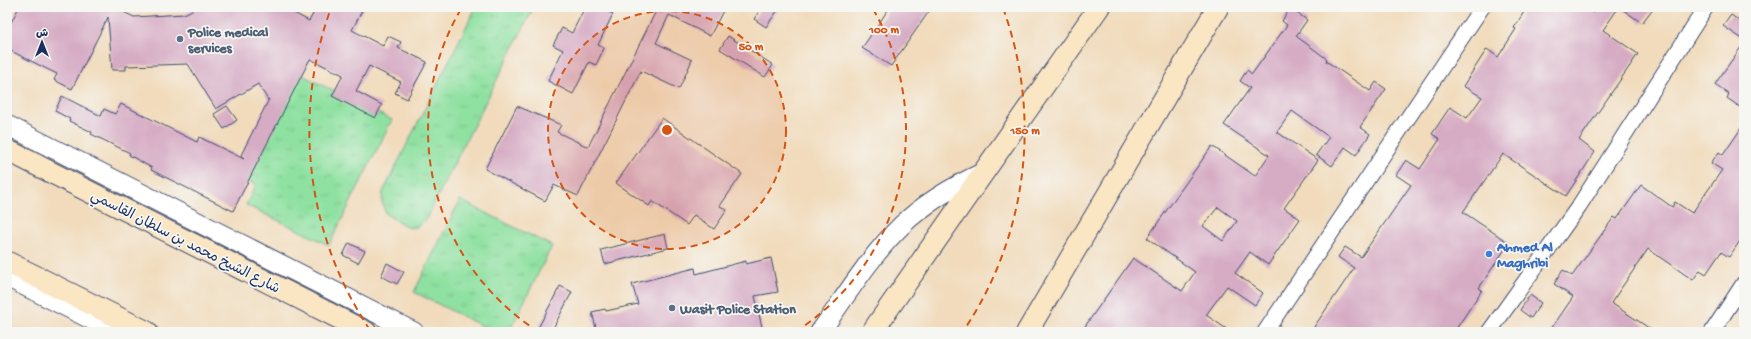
<svg xmlns="http://www.w3.org/2000/svg" width="1751" height="339" font-family="'Gochi Hand','Playpen Sans Arabic',sans-serif">
<defs>
<pattern id="grass-tufts" width="24" height="20" patternUnits="userSpaceOnUse"><rect width="24" height="20" fill="#8fe1a1"/><path d="M3 7l-1-3M5 7V3M7 7l1-3M15 17l-1-3M17 17v-4M19 17l1-3" fill="none" stroke="#7bc18d"/></pattern>
</defs>
<rect width="100%" height="100%" fill="#f6f6f2"/>
<filter id="ink" filterUnits="userSpaceOnUse"><feTurbulence type="fractalNoise" baseFrequency=".025" numOctaves="2"/><feDisplacementMap in="SourceGraphic" scale="8" xChannelSelector="R" yChannelSelector="G"/><feConvolveMatrix kernelMatrix="1 2 1 2 8 2 1 2 1" color-interpolation-filters="sRGB"/></filter>
<filter id="wash" filterUnits="userSpaceOnUse"><feTurbulence type="fractalNoise" baseFrequency=".012" numOctaves="4" result="noise"/><feDisplacementMap in="SourceGraphic" scale="16" xChannelSelector="R" yChannelSelector="G"/><feGaussianBlur stdDeviation="0.9" result="paint"/><feColorMatrix in="noise" values="0 0 0 0 0 0 0 0 0 0 0 0 0 0 0 0 0 1.4 0 .05"/><feComposite in="paint" operator="in"/></filter>
<g filter="url(#wash)">
<rect width="100%" height="100%" fill="#f1dbbc"/>
<g fill="url(#grass-tufts)" stroke="#558880">
<polygon points="476,7 534,7 426,219 417,227 409,228 386,214 382,202 383,192"/>
<polygon points="294,71 392,120 329,245 246,205 256,185 241,177"/>
<polygon points="460,200 552,246 509,332 494,332 414,292"/>
</g>
<g id="blocks">
<g fill="#d6abc4" fill-rule="evenodd">
<polygon points="19,7 113,7 134,17 184,14 198,7 283,7 309,21 317,7 364,7 352,30 383,46 388,36 401,42 398,48 427,62 407,99 395,93 401,82 369,66 356,91 382,105 375,118 332,96 343,75 310,59 233,211 151,170 152,168 129,155 130,153 91,134 92,132 69,121 70,119 55,111 62,96 101,116 104,109 115,114 121,104 197,142 199,137 244,159 241,155 269,99 268,100 258,84 216,109 188,64 126,66 126,70 112,70 108,17 72,89 54,80 57,74 7,49 7,30"/>
<polygon points="585,7 598,7 613,14 598,45 604,48 596,65 589,62 573,94 548,81 563,50 553,45 562,28 572,33"/>
<polygon points="653,7 725,7 710,36 669,15 656,43 692,60 679,89 641,71 578,196 554,185 545,201 485,169 517,106 561,125 557,132 588,147 657,9"/>
<polygon points="762,7 780,7 766,27 754,19"/>
<polygon points="890,7 932,7 891,66 862,48"/>
<polygon points="1527,7 1584,7 1593,13 1597,7 1654,7 1642,23 1619,7 1603,30 1638,54 1579,140 1595,152 1566,196 1503,154 1463,212 1509,243 1479,288 1482,290 1454,332 1321,332 1314,327 1354,268 1338,257 1345,247 1361,257 1411,185 1396,175 1406,160 1420,169 1440,139 1432,134 1450,107 1467,118 1482,97 1463,86 1487,49 1498,57 1516,29 1514,28"/>
<path d="M1290,8L1307,20L1296,36L1327,59L1326,61L1370,91L1376,82L1386,89L1360,127L1370,134L1356,155L1345,147L1332,166L1316,155L1329,137L1292,111L1277,132L1318,160L1284,208L1300,219L1268,265L1250,252L1235,273L1263,293L1255,305L1227,286L1206,315L1231,332H1081L1133,258L1182,291L1195,272L1147,238L1212,146L1255,176L1269,155L1224,125L1250,88L1240,81L1247,70L1252,74L1287,25L1282,21ZM1218,207L1237,221L1223,241L1203,226Z"/>
<polygon points="1731,15 1744,24 1744,40 1723,26"/>
<polygon points="728,36 773,65 765,77 720,49"/>
<polygon points="1744,43 1744,110 1727,98 1729,94 1715,84"/>
<polygon points="227,106 237,120 224,129 214,114"/>
<polygon points="662,118 742,174 720,206 727,210 714,229 694,215 687,225 652,201 649,206 616,183"/>
<polygon points="1744,124 1744,235 1729,257 1721,252 1706,274 1700,270 1693,280 1648,249 1611,303 1655,332 1549,332 1573,297 1554,284 1563,270 1572,276 1614,217 1617,219 1641,185 1672,207 1675,202 1692,213 1722,170 1711,163 1719,152 1723,155"/>
<polygon points="665,234 668,248 605,264 601,250"/>
<polygon points="349,243 365,251 358,263 343,255"/>
<polygon points="771,258 778,292 755,296 763,332 597,332 592,312 605,309 606,311 638,304 632,284 695,268 696,274 746,261 746,264"/>
<polygon points="387,263 404,272 397,284 381,276"/>
<polygon points="560,286 572,292 551,332 536,332"/>
<polygon points="1530,295 1541,303 1531,318 1520,310"/>
</g>
</g>
</g>
<g filter="url(#ink)">
<use href="#blocks" fill-opacity="0" stroke="#3b496c" stroke-width="1"/>
<g fill="none" stroke-linecap="round" stroke-linejoin="round">
<g stroke="#3b496c" stroke-width="17">
<g id="minor">
<polyline points="1265,332 1482,7"/>
<polyline points="1489,332 1579,206 1706,7"/>
<polyline points="1712,332 1744,283"/>
</g>
</g>
<g stroke="#3b496c" stroke-width="21">
<g id="tertiary">
<polyline points="7,125 414,332"/>
<polyline points="7,277 116,332"/>
<path d="M820,332C846,296 870,256 902,225C926,202 954,186 984,172"/>
</g>
</g>
<g stroke="#3b496c" stroke-width="23">
<g id="secondary">
<polyline points="7,150 366,332"/>
<polyline points="7,262 147,332"/>
<polyline points="872,332 1099,7"/>
<polyline points="1027,332 1218,7"/>
</g>
</g>
<use href="#minor" stroke="#fff" stroke-width="15"/>
<use href="#tertiary" stroke="#fff" stroke-width="19"/>
<use href="#secondary" stroke="#fbe6c4" stroke-width="21"/>
</g>
</g>
<circle cx="667" cy="130" r="119" fill="#d45514" fill-opacity=".12"/>
<g fill="none" stroke="#d45514" stroke-width="2" stroke-dasharray="7 5">
<circle cx="667" cy="130" r="119"/>
<path d="M539 332A239 239 0 0 1 461 9M873 9A239 239 0 0 1 795 332"/>
<path d="M370 330A358 358 0 0 1 331 8M1003 8A358 358 0 0 1 964 330"/>
</g>
<g fill="#5c6f8a" stroke="#f6f6f2" stroke-width="1.5">
<circle cx="180" cy="39" r="4"/>
<circle cx="672" cy="308" r="4"/>
</g>
<circle fill="#3f7fe0" stroke="#f6f6f2" stroke-width="1.5" cx="1489" cy="254" r="4"/>
<g text-anchor="middle" stroke-width="3.5" stroke-linejoin="round" paint-order="stroke">
<g font-size="14" font-weight="bold" fill="#4e5e75" stroke="#f6f6f2" text-anchor="start">
<text x="188" y="36">Police medical<tspan x="188" dy="16">services</tspan></text>
<text x="680" y="313">Wasit Police Station</text>
</g>
<g font-size="14" fill="#1b2f5e" stroke="#f6f6f2">
<text transform="translate(186 241) rotate(27)" y="5">شارع الشيخ محمد بن سلطان القاسمي</text>
</g>
<g font-size="14" font-weight="bold" fill="#366cbe" stroke="#f6f6f2" text-anchor="start">
<text x="1497" y="251">Ahmed Al<tspan x="1497" dy="16">Maghribi</tspan></text>
</g>
</g>
<circle cx="667" cy="130" r="6" fill="#d45514" stroke="#f6f6f2" stroke-width="2"/>
<g font-size="12" text-anchor="middle" font-weight="bold" fill="#d45514" stroke="#f6f6f2" stroke-width="3.5" stroke-linejoin="round" paint-order="stroke">
<text x="884" y="33">100 m</text>
<text x="751" y="50">50 m</text>
<text x="1025" y="134">150 m</text>
</g>
<rect width="1751" height="339" fill="none" stroke="#f6f6f2" stroke-width="24"/>
<g transform="translate(42 42)" stroke="#f6f6f2" stroke-width="3" paint-order="stroke">
<path d="M0-3L7 15L0 10L-7 15Z" fill="#1b2f5e"/>
<text y="-6" font-size="11" font-weight="bold" text-anchor="middle" fill="#1b2f5e">ش</text>
</g>
</svg>
